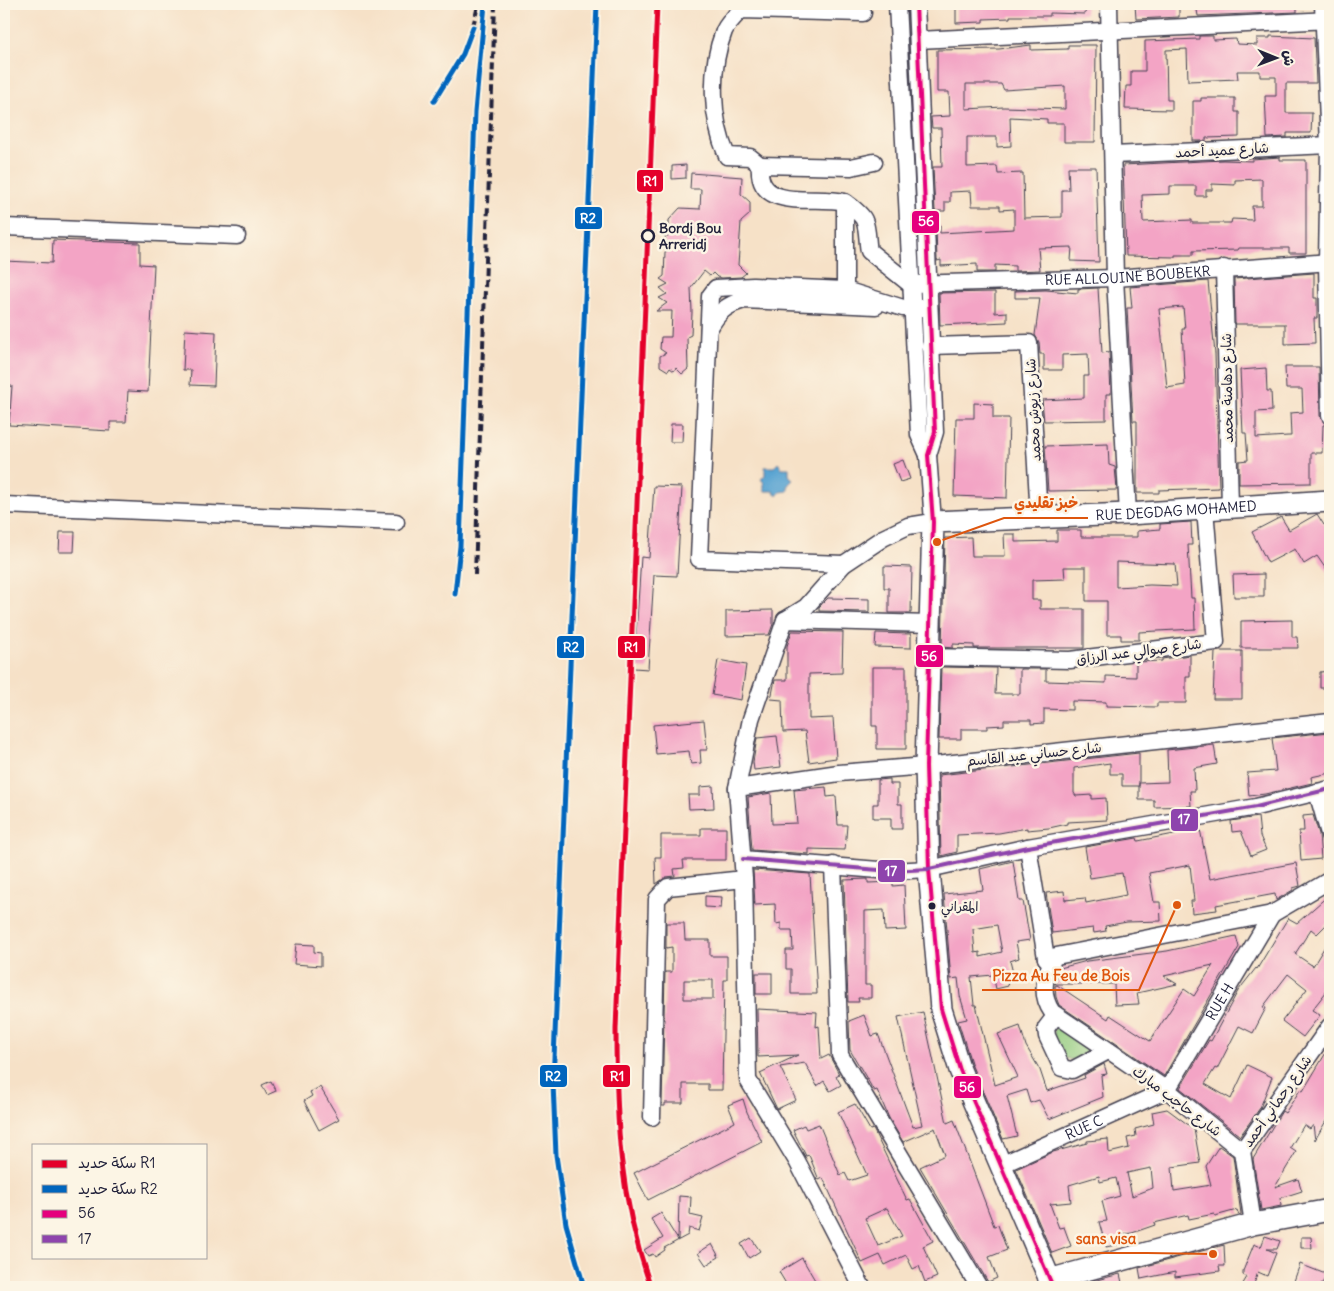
<svg xmlns="http://www.w3.org/2000/svg" width="1334" height="1291" font-family="Delius,'Playpen Sans Arabic',sans-serif">
<rect width="100%" height="100%" fill="#fcf5e5"/>
<filter id="ink" filterUnits="userSpaceOnUse"><feTurbulence type="fractalNoise" baseFrequency=".02" numOctaves="2"/><feDisplacementMap in="SourceGraphic" scale="10" xChannelSelector="R" yChannelSelector="G"/><feConvolveMatrix kernelMatrix="1 2 1 2 8 2 1 2 1" color-interpolation-filters="sRGB"/></filter>
<filter id="wash" filterUnits="userSpaceOnUse"><feTurbulence type="fractalNoise" baseFrequency=".0096" numOctaves="4" result="noise"/><feDisplacementMap in="SourceGraphic" scale="20" xChannelSelector="R" yChannelSelector="G"/><feGaussianBlur stdDeviation="1.12" result="paint"/><feColorMatrix in="noise" values="0 0 0 0 0 0 0 0 0 0 0 0 0 0 0 0 0 1.4 0 .05"/><feComposite in="paint" operator="in"/></filter>
<g filter="url(#wash)">
<rect width="100%" height="100%" fill="#f6e1c7"/>
<path fill="#90ca7e" stroke="#59765c" d="M1057,1024L1094,1049L1073,1060L1065,1058C1058,1047 1049,1036 1057,1024Z"/>
<polygon fill="#5aa4d2" stroke="#3e6386" points="778,463 782,468 789,468 789,475 793,480 788,485 788,491 780,492 777,496 773,491 764,491 764,483 761,479 765,475 765,467 774,467"/>
<g id="blocks">
<g fill="#f3a4c5" fill-rule="evenodd">
<polygon points="956,4 1086,4 1085,14 1050,13 1050,16 1010,16 1010,18 983,19 983,22 956,23"/>
<polygon points="1135,4 1179,4 1179,17 1136,19"/>
<polygon points="1196,4 1297,4 1297,12 1198,16"/>
<polygon points="1199,36 1213,36 1213,40 1236,39 1237,44 1257,45 1257,38 1270,38 1270,36 1314,38 1316,83 1286,83 1286,113 1312,113 1311,133 1287,133 1287,137 1267,138 1265,96 1276,96 1276,77 1260,77 1260,71 1237,71 1238,79 1188,81 1187,49 1166,50 1167,100 1172,100 1172,110 1125,109 1126,86 1131,86 1131,71 1145,71 1145,41 1199,39"/>
<path d="M1031,45V50L1068,49V45H1096L1095,142H1064V123H1047V119L1010,117L1011,146L997,147V137H967V167L997,166L998,174L1023,173L1024,218L1062,217V190H1069L1068,167H1096L1099,262L1071,261L1072,247L1038,248L1040,270L1015,271V266L995,265V272H977V264L941,266V260L937,261L936,225H940V233L1014,229V209L1000,210V206H972L971,191L950,192V202H945V211H935L933,167H942L941,128H932L931,117L950,116L949,92H937V50L999,49ZM966,84H1001L1004,90L1065,86V109L1004,107L966,109Z"/>
<polygon points="1201,98 1235,98 1235,112 1239,112 1239,137 1206,138 1206,141 1193,141 1193,101 1201,101"/>
<path d="M1280,157V160H1306V253H1289V248H1239L1238,250L1193,251V255H1175V257L1126,256L1123,165L1223,160L1252,161V159ZM1262,179V206H1252L1253,220L1232,219L1231,223H1192V220L1143,222L1142,195L1170,194V186H1196V196H1206V190H1212V184L1235,185V180Z"/>
<polygon points="686,165 686,178 672,179 672,166"/>
<polygon points="691,173 742,177 741,194 750,202 750,214 741,222 738,265 746,273 741,277 722,278 717,277 713,273 710,276 704,271 691,288 692,312 691,335 687,337 688,369 682,374 676,368 674,371 670,368 668,371 660,366 660,356 666,353 660,349 661,337 671,337 672,311 656,311 667,303 659,298 667,294 660,288 668,284 660,279 664,276 665,252 669,249 665,248 665,236 669,236 669,220 680,208 700,209 701,189 690,189"/>
<polygon points="53,240 140,243 140,264 154,265 148,392 128,391 126,422 110,422 110,431 9,425 12,386 4,386 4,261 52,263"/>
<polygon points="1314,273 1314,298 1317,298 1317,318 1314,318 1315,343 1285,344 1285,324 1235,324 1234,279"/>
<path d="M1208,281L1215,354L1219,488L1159,490V493H1137V421H1133L1127,308H1132L1130,287ZM1183,307L1185,329H1182L1185,385L1167,388L1159,309Z"/>
<polygon points="1098,288 1102,353 1109,352 1111,394 1106,394 1106,420 1044,421 1042,400 1084,398 1084,376 1089,376 1088,354 1062,355 1062,370 1044,370 1044,354 1040,354 1039,342 1035,335 1040,298 1015,298 1015,291 1046,290 1078,293 1078,289"/>
<polygon points="995,292 995,313 1007,312 1007,322 940,325 939,293"/>
<polygon points="185,330 216,332 214,386 190,385 191,370 183,370"/>
<polygon points="1285,367 1319,367 1320,416 1326,425 1323,425 1322,453 1311,453 1311,483 1239,484 1239,461 1248,460 1246,433 1243,433 1240,370 1266,368 1267,391 1271,391 1272,411 1256,412 1256,438 1288,436 1291,436 1290,413 1303,412 1302,389 1286,389"/>
<polygon points="974,403 993,404 993,418 1009,418 1007,498 954,496 956,418 974,418"/>
<polygon points="671,424 683,424 682,442 670,442"/>
<polygon points="1108,444 1109,465 1115,467 1117,490 1048,491 1045,446"/>
<polygon points="903,460 910,479 900,482 893,464"/>
<polygon points="654,486 682,487 677,576 654,575 648,669 634,668 641,557 649,558"/>
<polygon points="1317,514 1324,525 1330,522 1330,575 1317,556 1304,564 1295,549 1268,563 1252,532 1281,517 1289,530"/>
<path d="M1191,522L1192,545H1188L1191,598H1194L1195,629L1139,632V640H1121V635H1107V601H1086V567H1064L1065,579L1032,580V600H1040V609H1084V648H974V645L953,644V648L942,647L945,538L971,537L972,556H1005L1004,534H1015V542L1057,541V530H1081V537H1137V531L1160,529V524ZM1116,562L1175,564L1177,586L1150,585L1116,587Z"/>
<polygon points="60,532 75,532 74,552 59,552"/>
<polygon points="884,566 912,567 911,613 889,613 889,588 884,588"/>
<polygon points="1264,574 1264,597 1234,597 1233,575"/>
<polygon points="828,598 869,599 869,612 819,611 819,607"/>
<polygon points="773,610 773,624 769,635 726,636 726,611"/>
<polygon points="1292,620 1292,637 1297,637 1298,648 1241,648 1241,621"/>
<polygon points="792,631 843,632 842,673 809,674 809,719 833,718 836,758 809,762 805,731 783,732 782,700 771,699 775,680 787,680 787,646"/>
<polygon points="876,633 911,634 911,648 875,647"/>
<polygon points="1220,651 1242,651 1242,699 1213,699 1215,652"/>
<polygon points="1190,655 1190,677 1186,677 1186,703 1157,703 1157,707 1106,706 1106,702 1072,701 1072,710 1044,709 1044,723 1031,724 1031,720 1004,720 1004,725 987,726 987,729 961,729 961,739 939,739 941,667 996,668 995,694 1020,694 1020,669 1046,669 1046,681 1106,683 1106,676 1136,677 1136,662 1162,661 1162,659"/>
<polygon points="718,660 746,665 741,700 712,695"/>
<polygon points="872,667 906,667 906,749 877,749 877,726 872,726"/>
<polygon points="1330,671 1330,688 1320,688 1320,672"/>
<polygon points="704,720 707,750 700,750 701,763 691,764 689,751 656,754 653,725"/>
<polygon points="1330,732 1330,773 1311,777 1312,783 1265,794 1249,796 1247,773 1276,771 1272,738"/>
<polygon points="777,736 781,767 754,770 753,762 757,738"/>
<polygon points="1214,745 1217,764 1194,768 1195,791 1190,791 1191,806 1154,807 1154,800 1139,800 1139,783 1168,782 1167,750"/>
<polygon points="1139,753 1139,786 1122,786 1122,774 1110,774 1110,763 1074,768 1074,793 1076,796 1092,795 1092,799 1106,798 1107,820 1067,822 1067,824 1049,828 1027,830 1027,828 999,833 957,835 957,852 941,856 939,775"/>
<polygon points="890,779 890,784 898,784 898,804 902,804 902,829 891,829 891,818 873,818 873,804 878,804 878,780"/>
<polygon points="713,786 714,808 689,809 688,795 700,795 700,787"/>
<polygon points="826,787 827,797 836,796 838,825 847,825 845,850 809,849 809,854 752,850 748,797 771,793 772,824 797,823 794,790"/>
<polygon points="1313,815 1319,834 1321,859 1301,861 1299,831 1304,831 1303,816"/>
<polygon points="1258,817 1260,836 1266,850 1251,856 1241,831 1232,832 1231,821"/>
<polygon points="701,828 726,828 726,860 683,860 684,868 674,869 675,876 666,877 656,884 655,857 661,857 661,835 701,835"/>
<polygon points="1200,829 1210,879 1296,863 1300,886 1293,888 1293,890 1276,900 1275,894 1216,905 1217,910 1192,913 1191,901 1194,901 1190,865 1149,873 1154,902 1160,902 1161,921 1127,922 1105,926 1106,931 1094,933 1093,928 1052,933 1046,893 1064,891 1065,900 1085,898 1086,903 1126,895 1122,873 1090,878 1085,847 1137,838 1138,841"/>
<path d="M1013,861L1019,901H1023L1030,940L1016,942L1019,958L1010,961L1015,981L1007,983L1008,986L996,989L993,975L971,977L974,1005H976L995,1085L1018,1077L998,1034L1020,1026L1026,1046L1040,1070L1047,1091L1085,1078L1084,1075L1104,1064L1107,1074L1101,1075L1103,1097L1049,1119L1039,1100L1030,1103L1026,1090L1007,1096L1017,1136L1003,1139L972,1066L958,1021L967,1019L960,996L958,978L951,979L944,894L983,890L980,869ZM997,925L1002,952L980,957V952L975,953L973,929Z"/>
<polygon points="753,870 810,874 817,994 791,994 791,969 786,969 786,950 793,950 792,930 781,930 781,923 776,924 775,904 755,905"/>
<polygon points="868,879 868,883 893,882 893,886 904,885 906,930 885,931 884,910 865,911 865,985 871,985 871,998 858,998 859,1002 848,1002 844,880"/>
<polygon points="1330,894 1330,921 1317,934 1311,929 1295,954 1313,966 1330,938 1330,987 1312,1010 1320,1015 1303,1037 1282,1021 1307,989 1288,974 1263,1007 1266,1008 1253,1033 1239,1026 1217,1069 1215,1068 1205,1084 1231,1099 1247,1065 1272,1077 1260,1108 1240,1136 1180,1088 1209,1040 1211,1041 1238,991 1256,968 1257,969 1288,918 1297,923"/>
<polygon points="705,896 722,897 721,908 705,907"/>
<path d="M666,923H684L685,940H710V956H727V980H724L722,1090H708V1084H683V1103H665V1106H662L665,972H672V947L666,948ZM684,980H713V999H684Z"/>
<polygon points="1236,936 1239,947 1164,1076 1059,1005 1056,997 1055,986 1057,985 1108,1019 1110,1015 1150,1041 1184,989 1194,996 1213,965 1164,976 1177,984 1137,993 1139,1004 1115,1005 1114,984 1055,984 1060,968 1087,961 1167,951"/>
<polygon points="296,944 314,945 314,952 321,953 321,966 294,964"/>
<rect x="756" y="973" width="16" height="21"/>
<polygon points="757,1009 817,1012 816,1027 819,1026 821,1059 829,1055 839,1074 836,1076 841,1085 830,1091 824,1081 817,1086 805,1063 780,1067 796,1100 777,1109 760,1073 798,1055 758,1057"/>
<polygon points="923,1012 947,1123 954,1120 994,1226 998,1225 1007,1250 989,1257 997,1278 988,1282 920,1167 945,1155 935,1128 903,1142 889,1118 877,1090 874,1091 850,1050 849,1021 864,1015 872,1036 878,1034 913,1127 922,1125 898,1017"/>
<polygon points="1330,1046 1330,1114 1315,1140 1313,1125 1310,1129 1304,1125 1290,1148 1296,1152 1275,1187 1298,1179 1302,1191 1280,1198 1281,1206 1261,1210 1253,1159 1279,1116 1282,1111 1285,1113 1300,1090 1303,1091"/>
<polygon points="271,1081 276,1091 267,1095 262,1085"/>
<polygon points="320,1087 339,1119 319,1130 304,1101 312,1096 310,1092"/>
<polygon points="743,1099 747,1112 762,1142 648,1200 634,1173 735,1122 728,1105"/>
<path d="M855,1104L870,1130L873,1129L875,1133L907,1200L910,1199L933,1241L923,1246L937,1277L925,1282L919,1266L913,1269L906,1255L885,1265L880,1255L862,1263L823,1178L819,1180L809,1155L806,1156L793,1130L804,1125L806,1129L819,1124L840,1175L845,1173L849,1181L867,1175L838,1112ZM887,1208L902,1236L878,1246L865,1218Z"/>
<path d="M1167,1109L1194,1129L1200,1163L1172,1167L1174,1191L1211,1185L1206,1166L1219,1146L1233,1156L1241,1214L1239,1215L1237,1210L1215,1216L1214,1214L1189,1219L1188,1215L1154,1223L1155,1225L1132,1233L1123,1234L1125,1243L1106,1247L1099,1222L1107,1221L1102,1201L1120,1196L1116,1178L1100,1182L1099,1176L1069,1185L1071,1202L1050,1204L1059,1228L1064,1227L1071,1246L1052,1253L1016,1169L1053,1152L1087,1143V1141L1108,1139L1109,1153L1129,1148L1127,1138L1136,1136L1135,1129L1154,1124L1152,1112ZM1151,1168L1153,1188L1132,1196L1127,1173Z"/>
<polygon points="679,1196 691,1197 690,1215 703,1218 699,1231 689,1228 688,1235 664,1248 665,1250 655,1257 653,1254 648,1256 644,1250 663,1238 651,1219 661,1213 678,1240"/>
<polygon points="1265,1236 1280,1241 1277,1249 1267,1249 1276,1253 1267,1276 1258,1272 1253,1287 1241,1287 1247,1277 1243,1275 1243,1271 1254,1244 1261,1247"/>
<polygon points="1301,1237 1311,1237 1312,1248 1301,1248"/>
<polygon points="751,1238 760,1251 749,1258 741,1244"/>
<polygon points="712,1244 719,1257 706,1265 698,1253"/>
<polygon points="1224,1245 1225,1266 1219,1266 1220,1271 1175,1277 1175,1272 1141,1279 1139,1268"/>
<polygon points="802,1258 819,1287 788,1287 779,1272"/>
<polygon points="1300,1264 1328,1275 1319,1287 1292,1287"/>
<polygon points="1120,1274 1123,1287 1070,1287"/>
</g>
</g>
</g>
<g filter="url(#ink)">
<use href="#blocks" fill-opacity="0" stroke="#423f50" stroke-width="1"/>
<g fill="none" stroke-linecap="round" stroke-linejoin="round">
<g stroke="#423f50" stroke-width="19">
<g id="minor">
<polyline points="897,4 919,435 928,455"/>
<polyline points="1109,4 1115,278 1128,514"/>
<polyline points="1323,4 1329,145 1327,262 1330,416"/>
<path id="s1" d="M863,13L741,10C735,16 727,24 724,31C709,70 711,119 727,156L750,157L760,165C756,214 817,194 844,202C849,204 862,215 864,220C868,229 867,242 869,251L910,284L1115,278L1330,262"/>
<polyline points="918,40 1330,20"/>
<polyline points="1113,155 1330,145"/>
<polyline points="760,165 851,167 874,162"/>
<polyline points="4,227 237,236"/>
<polyline points="1224,268 1230,507"/>
<polyline points="845,290 845,202"/>
<path d="M709,329C718,312 726,305 744,300L876,306"/>
<polyline points="930,346 1029,343 1039,517"/>
<polyline points="4,505 396,522"/>
<polyline points="844,564 699,559 710,296 716,288 753,286 845,290 903,308 928,308"/>
<polyline points="785,620 806,607 844,564 883,538 908,526 933,522 928,455 935,432 916,4"/>
<polyline points="929,657 1070,660 1216,642 1205,509"/>
<polyline points="737,788 839,773 926,766 1330,722"/>
<polyline points="1317,792 1330,837"/>
<polyline points="1028,847 1046,958"/>
<polyline points="743,859 891,871 929,869 1028,847 1256,807 1330,789"/>
<polyline points="833,865 840,1055 979,1287"/>
<polyline points="1056,1015 1046,1028 1047,1036 1062,1068 1072,1070 1108,1051"/>
<polyline points="652,1117 657,899 668,887 744,879"/>
<polyline points="1242,1151 1330,1026"/>
<path id="s2" d="M1001,1165L1167,1090L1272,914"/>
<path d="M1253,1224L1242,1151L1167,1090L1052,1012C1041,996 1043,979 1052,962L1046,958L1272,914L1330,880"/>
<polyline points="862,1287 797,1161 748,1080 744,879 737,788 751,719 785,620 930,624"/>
</g>
</g>
<g stroke="#423f50" stroke-width="24">
<g id="major">
<polyline points="1049,1280 1253,1224 1330,1210"/>
<path id="s3" d="M1053,1287L960,1070L941,1009L929,869L926,766L933,522L1128,514L1330,501"/>
</g>
</g>
<use href="#minor" stroke="#fff" stroke-width="16"/>
<use href="#major" stroke="#fff" stroke-width="21"/>
<g stroke="#22223b" stroke-width="4" stroke-dasharray="8 4" stroke-linecap="butt">
<path d="M434,101C453,70 472,41 478,4"/>
<polyline points="475,575 495,4"/>
<polyline points="455,594 460,546 475,112 485,4"/>
<path d="M651,1287C619,1198 616,1122 616,1029L657,4"/>
</g>
<g stroke="#fcf5e5" stroke-width="8">
<polyline id="bus-1" points="916,4 935,432 928,455 933,522 926,766 929,869 941,1009 960,1070 1053,1287"/>
</g>
<g stroke="#fcf5e5" stroke-width="8">
<polyline id="bus-2" points="743,859 891,871 929,869 1028,847 1256,807 1330,789"/>
</g>
<use href="#bus-1" stroke="#e5007d" stroke-width="4"/>
<use href="#bus-2" stroke="#8e44ad" stroke-width="4"/>
<g stroke="#fcf5e5" stroke-width="9">
<path id="rail-1" d="M651,1287C619,1198 616,1122 616,1029L657,4"/>
</g>
<g stroke="#fcf5e5" stroke-width="9">
<g id="rail-2">
<polyline points="434,101 463,54 473,27"/>
<polyline points="455,594 460,546 475,112 485,4"/>
<polyline points="584,1287 566,1224 556,1155 553,1083 597,4"/>
</g>
</g>
<use href="#rail-1" stroke="#e4002b" stroke-width="5"/>
<use href="#rail-2" stroke="#0065bd" stroke-width="5"/>
</g>
</g>
<circle fill="#fcf5e5" stroke="#22223b" stroke-width="2.5" cx="648" cy="236" r="6"/>
<circle fill="#22223b" stroke="#fcf5e5" stroke-width="2" cx="932" cy="906" r="4.5"/>
<g text-anchor="middle" stroke-width="5" stroke-linejoin="round" paint-order="stroke">
<g font-size="13" fill="#22223b" stroke="#fcf5e5" text-anchor="start">
<text x="941" y="911">المقراني</text>
</g>
<g font-size="14" fill="#22223b" stroke="#fcf5e5">
<text transform="translate(1222 150) rotate(-3)" y="5">شارع عميد أحمد</text>
<text dy="5" stroke="none"><textPath href="#s1" startOffset="748">RUE ALLOUINE BOUBEKR</textPath></text>
<text transform="translate(1227 388) rotate(-91)" y="5">شارع دهامنة محمد</text>
<text transform="translate(1033 410) rotate(-93)" y="5">شارع زيوش محمد</text>
<text dy="5" stroke="none"><textPath href="#s3" startOffset="1031">RUE DEGDAG MOHAMED</textPath></text>
<text transform="translate(1139 651) rotate(-7)" y="5">شارع صوالي عبد الرزاق</text>
<text transform="translate(1034 754) rotate(-6)" y="5">شارع حساني عبد القاسم</text>
<text dy="5" stroke="none"><textPath href="#s2" startOffset="285">RUE H</textPath></text>
<text transform="translate(1177 1101) rotate(37)" y="5">شارع حاجب مبارك</text>
<text transform="translate(1277 1101) rotate(-55)" y="5">شارع رحماني أحمد</text>
<text dy="5" stroke="none"><textPath href="#s2" startOffset="91">RUE C</textPath></text>
</g>
<g font-size="14" font-weight="bold" fill="#22223b" stroke="#fcf5e5" text-anchor="start">
<text x="659" y="233">Bordj Bou<tspan x="659" dy="16">Arreridj</tspan></text>
</g>
</g>
<path fill="none" stroke="#de560e" stroke-width="2" d="M937 542L1004 518H1088M1177 905L1139 990H982M1213 1254L1147 1253H1066"/>
<g fill="#de560e" stroke="#fcf5e5" stroke-width="2">
<circle cx="937" cy="542" r="5"/>
<circle cx="1177" cy="905" r="5"/>
<circle cx="1213" cy="1254" r="5"/>
</g>
<g font-size="15" text-anchor="middle" font-weight="bold" fill="#de560e" stroke="#fcf5e5" stroke-width="5" stroke-linejoin="round" paint-order="stroke">
<text x="1046" y="508">خبز تقليدي</text>
<text x="1061" y="981">Pizza Au Feu de Bois</text>
<text x="1106" y="1244">sans visa</text>
</g>
<g stroke="#fcf5e5" stroke-width="2">
<rect x="636" y="169" width="28" height="24" rx="5" fill="#e4002b"/>
<rect x="574" y="206" width="29" height="24" rx="5" fill="#0065bd"/>
<rect x="911" y="210" width="29" height="24" rx="5" fill="#e5007d"/>
<rect x="556" y="635" width="29" height="24" rx="5" fill="#0065bd"/>
<rect x="617" y="635" width="29" height="24" rx="5" fill="#e4002b"/>
<rect x="915" y="644" width="29" height="24" rx="5" fill="#e5007d"/>
<rect x="1170" y="808" width="29" height="24" rx="5" fill="#8e44ad"/>
<rect x="877" y="859" width="29" height="24" rx="5" fill="#8e44ad"/>
<rect x="539" y="1064" width="29" height="24" rx="5" fill="#0065bd"/>
<rect x="602" y="1064" width="29" height="24" rx="5" fill="#e4002b"/>
<rect x="953" y="1075" width="29" height="24" rx="5" fill="#e5007d"/>
</g>
<g font-size="14" text-anchor="middle" font-weight="bold" fill="#fff">
<text x="650" y="186">R1</text>
<text x="588" y="223">R2</text>
<text x="926" y="226">56</text>
<text x="571" y="652">R2</text>
<text x="631" y="652">R1</text>
<text x="929" y="661">56</text>
<text x="1184" y="824">17</text>
<text x="891" y="876">17</text>
<text x="553" y="1081">R2</text>
<text x="617" y="1081">R1</text>
<text x="967" y="1092">56</text>
</g>
<rect width="1334" height="1291" fill="none" stroke="#fcf5e5" stroke-width="20"/>
<rect x="32" y="1144" width="175" height="115" fill="#fcf5e5" stroke="#a5a1a1"/>
<rect x="42" y="1160" width="25" height="8" fill="#e4002b" stroke="#a5a1a1"/>
<text x="78" y="1168" font-size="15" fill="#22223b">سكة حديد R1</text>
<rect x="42" y="1185" width="25" height="8" fill="#0065bd" stroke="#a5a1a1"/>
<text x="78" y="1194" font-size="15" fill="#22223b">سكة حديد R2</text>
<rect x="42" y="1210" width="25" height="8" fill="#e5007d" stroke="#a5a1a1"/>
<text x="78" y="1218" font-size="15" fill="#22223b">56</text>
<rect x="42" y="1235" width="25" height="8" fill="#8e44ad" stroke="#a5a1a1"/>
<text x="78" y="1244" font-size="15" fill="#22223b">17</text>
<g transform="translate(1276 58) rotate(91)" stroke="#fcf5e5" stroke-width="4" paint-order="stroke">
<path d="M0-4L9 19L0 12L-9 19Z" fill="#22223b"/>
<text y="-8" font-size="14" font-weight="bold" text-anchor="middle" fill="#22223b">ش</text>
</g>
</svg>
